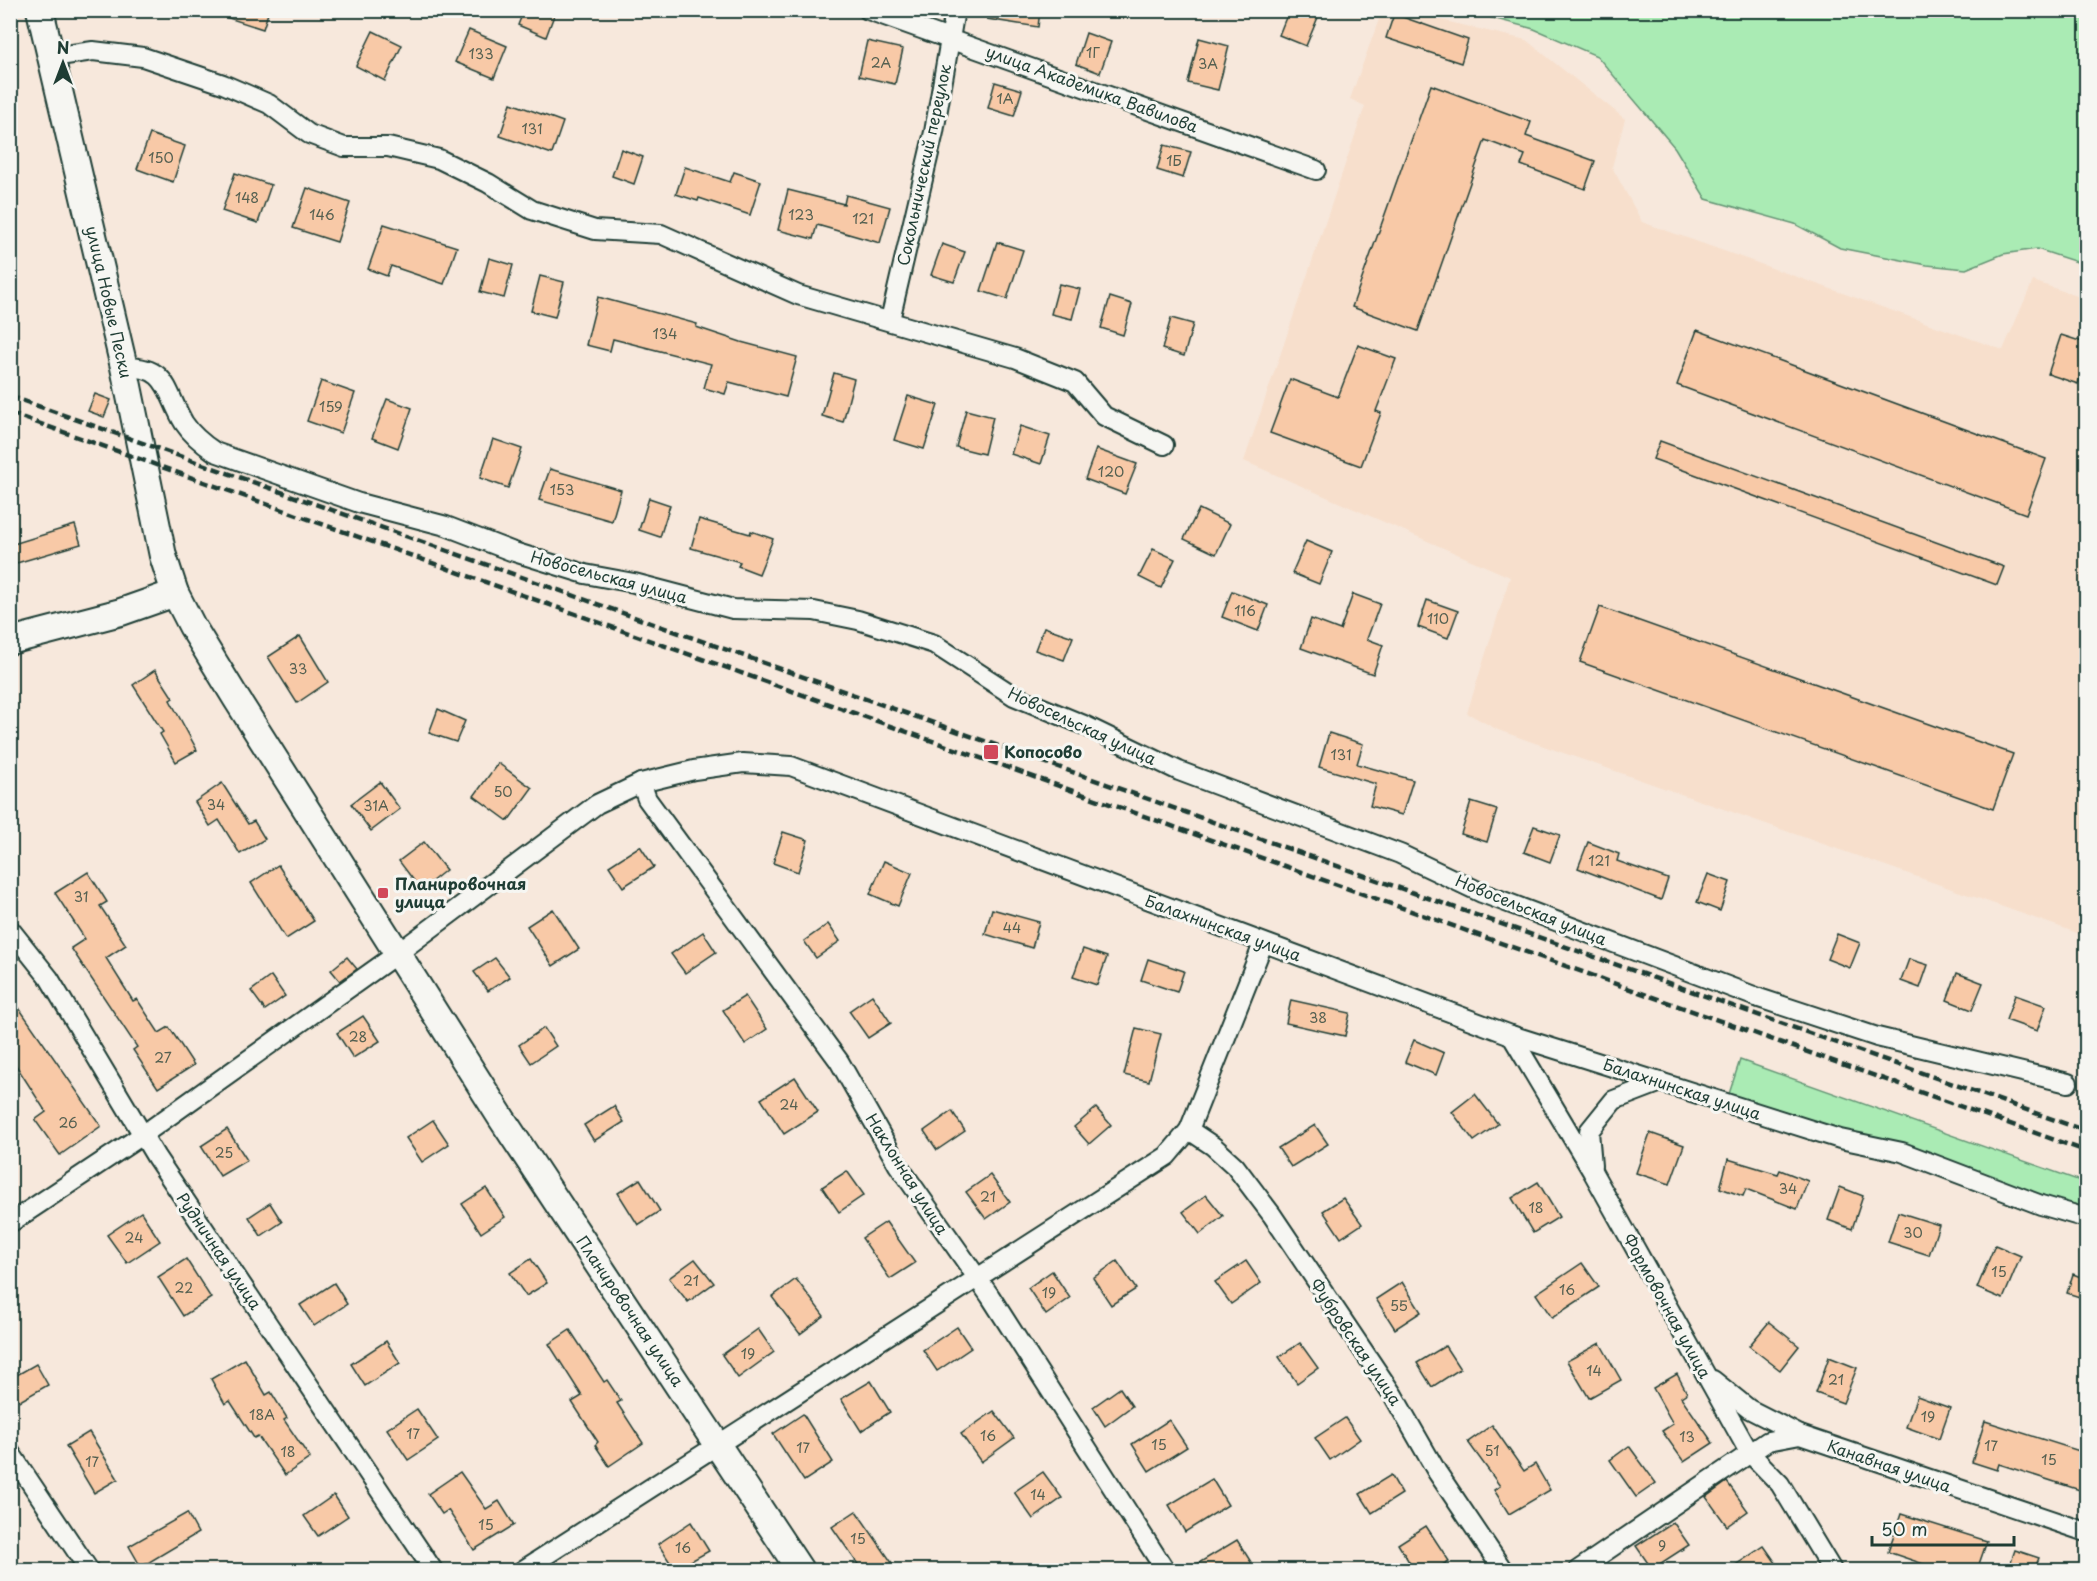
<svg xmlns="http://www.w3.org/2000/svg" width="2097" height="1581" font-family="'Playpen Sans',sans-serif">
<rect width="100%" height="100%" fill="#f7e8dc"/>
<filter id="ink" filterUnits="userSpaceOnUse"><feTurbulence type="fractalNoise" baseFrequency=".0167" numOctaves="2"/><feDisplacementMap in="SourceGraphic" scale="12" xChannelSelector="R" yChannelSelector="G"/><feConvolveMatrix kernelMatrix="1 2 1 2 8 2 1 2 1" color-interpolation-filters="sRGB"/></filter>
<g filter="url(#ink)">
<polygon fill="#f7dfcc" points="1382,11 1402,11 1526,40 1625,119 1612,167 1642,222 2003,350 2033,281 2086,299 2086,936 1498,730 1467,713 1510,577 1244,461 1365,106 1350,99"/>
<g fill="#aaebb4" stroke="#649474" stroke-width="1.5">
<polygon points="1466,11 2086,11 2086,265 2037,249 2003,254 1966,269 1927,265 1840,248 1795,224 1706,199 1675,148 1597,56 1534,29"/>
<polygon points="1740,1060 2086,1183 2086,1208 2044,1199 1729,1094"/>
</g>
<g fill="#f8c9a7" stroke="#1f3d34" stroke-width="1.5">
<polygon points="216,10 269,10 263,29 216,14"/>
<polygon points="524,10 556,10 546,37 518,25"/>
<polygon points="988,10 1040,10 1038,27 987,19"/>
<polygon points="1289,10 1321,10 1306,46 1279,35"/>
<polygon points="1394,14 1468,40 1461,63 1386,38"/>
<polygon points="469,30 507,46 494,78 455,62"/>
<polygon points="373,31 402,45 385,81 356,66"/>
<polygon points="1086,33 1111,42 1100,73 1076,64"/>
<polygon points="1199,38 1229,46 1218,90 1188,83"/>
<polygon points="867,41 903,49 895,84 859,76"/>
<polygon points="995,82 1022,90 1014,116 988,108"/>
<polygon points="1431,85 1531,122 1526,136 1595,161 1585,189 1521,165 1525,155 1485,140 1418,331 1352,307"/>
<polygon points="511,103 563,122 552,154 500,136"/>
<polygon points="150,134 185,146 173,182 137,169"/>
<polygon points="1164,145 1191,152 1183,178 1157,170"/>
<polygon points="621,149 643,157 634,184 612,176"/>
<polygon points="685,167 730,182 734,172 761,181 750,215 699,198 698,201 676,194"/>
<polygon points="235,173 271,185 258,223 222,211"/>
<polygon points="307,188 350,203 337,242 293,228"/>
<polygon points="788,190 844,204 846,195 890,207 880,243 817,225 813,239 778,230"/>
<polygon points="384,224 457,247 444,284 391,266 387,276 368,269"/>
<polygon points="997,242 1023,250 1007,299 981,291"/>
<polygon points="942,244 965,252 954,282 931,275"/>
<polygon points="489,258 513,265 504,298 480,292"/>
<polygon points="540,276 564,282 555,317 531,311"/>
<polygon points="1059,284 1080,289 1072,319 1051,314"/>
<polygon points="598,297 697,324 696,327 741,342 797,357 786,397 729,382 725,394 704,388 711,364 613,339 610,351 586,345"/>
<polygon points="1110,297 1132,304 1123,335 1101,328"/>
<polygon points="1171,318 1193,324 1184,356 1162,349"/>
<polygon points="1697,330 2046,459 2026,514 1677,385"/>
<polygon points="2061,335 2086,343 2086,359 2078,384 2048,374"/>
<polygon points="1358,345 1396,359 1376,411 1381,413 1361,466 1270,433 1290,379 1338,397"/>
<polygon points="834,373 854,379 843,422 822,416"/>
<polygon points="321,381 355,393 341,433 307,421"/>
<polygon points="95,394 111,400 104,417 88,411"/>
<polygon points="908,396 938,405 924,449 894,440"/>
<polygon points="387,399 412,408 398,448 372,438"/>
<polygon points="966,410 993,417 984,454 956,447"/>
<polygon points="1020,426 1050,436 1041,464 1011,454"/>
<polygon points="493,439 522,449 508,488 480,478"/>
<polygon points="1660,441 2004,567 1997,585 1653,459"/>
<polygon points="1096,449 1137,464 1125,494 1085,479"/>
<polygon points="550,469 621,490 612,521 539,500"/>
<polygon points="649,498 670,505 660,537 639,530"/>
<polygon points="1199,509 1230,524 1216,554 1184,539"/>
<polygon points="699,519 750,534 751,531 773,539 759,574 738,566 740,562 691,548"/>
<polygon points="75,525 81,544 10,565 10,545"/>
<polygon points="1306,541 1332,552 1319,584 1292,573"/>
<polygon points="1153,549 1175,559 1161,588 1139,577"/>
<polygon points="1232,591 1268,605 1258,631 1222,617"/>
<polygon points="1353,594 1380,604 1367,639 1383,645 1373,674 1301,648 1311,619 1340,630"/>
<polygon points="1427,600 1458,611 1448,638 1418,627"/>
<polygon points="1600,607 2013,754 1993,809 1580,662"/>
<polygon points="1044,627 1073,637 1064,660 1035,650"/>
<polygon points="300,636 328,682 297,703 268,657"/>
<polygon points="155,670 173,698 170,700 197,750 176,762 160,734 163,732 133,685"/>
<polygon points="438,709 465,721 456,742 429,733"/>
<polygon points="1329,733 1363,744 1357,764 1413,780 1402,815 1370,806 1376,784 1319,767"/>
<polygon points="498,763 532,788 508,821 474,796"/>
<polygon points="380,782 400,809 371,831 351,804"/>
<polygon points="222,783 248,824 254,821 265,839 240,854 219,820 210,826 195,802"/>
<polygon points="1471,802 1497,810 1487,842 1461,834"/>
<polygon points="1534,826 1560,835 1550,862 1524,852"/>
<polygon points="783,832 808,840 798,872 773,863"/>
<polygon points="424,842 446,870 421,890 399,861"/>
<polygon points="1588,842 1619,854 1617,861 1668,879 1661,900 1578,868"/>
<polygon points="640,846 654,867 623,887 609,866"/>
<polygon points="884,861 912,873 898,906 870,894"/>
<polygon points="278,865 314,921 286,939 251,883"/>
<polygon points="88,872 107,902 100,906 126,945 106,958 133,1001 137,999 159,1033 169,1027 194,1065 158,1088 133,1050 137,1047 71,948 85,939 55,893"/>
<polygon points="1708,874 1730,882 1720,911 1697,902"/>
<polygon points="553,909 579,949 553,966 527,926"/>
<polygon points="992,909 1039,922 1032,948 985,934"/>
<polygon points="828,924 840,941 816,958 804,941"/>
<polygon points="703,932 716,952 685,973 671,954"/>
<polygon points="1837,934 1860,943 1850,968 1827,959"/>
<polygon points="1083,949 1107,957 1097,985 1073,977"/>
<polygon points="347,957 357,969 340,981 331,970"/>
<polygon points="495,958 510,977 488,991 474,972"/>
<polygon points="1148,959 1184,971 1177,992 1141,980"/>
<polygon points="1909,959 1928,965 1920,988 1901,981"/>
<polygon points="1957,973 1983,983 1972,1010 1947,1000"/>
<polygon points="271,976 285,996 265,1010 251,991"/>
<polygon points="10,995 101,1126 60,1155 35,1120 46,1112 10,1056"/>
<polygon points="872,995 891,1023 868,1038 849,1011"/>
<polygon points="2015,995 2046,1006 2037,1031 2006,1020"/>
<polygon points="745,996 767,1029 745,1044 723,1010"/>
<polygon points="1291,1000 1350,1013 1345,1036 1286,1023"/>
<polygon points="363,1016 380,1041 353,1058 337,1033"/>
<polygon points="544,1028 556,1046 531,1063 519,1045"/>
<polygon points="1136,1028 1161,1034 1149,1081 1124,1075"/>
<polygon points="1414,1040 1444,1053 1436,1075 1405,1062"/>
<polygon points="795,1077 818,1112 784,1134 761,1099"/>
<polygon points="1475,1094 1498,1124 1474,1141 1452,1112"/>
<polygon points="614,1106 624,1122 594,1141 584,1125"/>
<polygon points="1096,1108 1111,1125 1089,1144 1074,1127"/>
<polygon points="952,1111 965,1131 937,1150 924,1131"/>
<polygon points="433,1120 449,1144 422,1162 406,1138"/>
<polygon points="1315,1125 1328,1144 1291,1167 1278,1148"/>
<polygon points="227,1129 247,1160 220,1176 201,1146"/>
<polygon points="1650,1133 1684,1145 1670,1184 1636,1173"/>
<polygon points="1728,1159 1778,1174 1780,1170 1808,1181 1797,1209 1746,1189 1743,1196 1720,1188"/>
<polygon points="847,1171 864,1195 839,1212 822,1187"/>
<polygon points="990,1175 1010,1202 986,1219 966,1192"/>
<polygon points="640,1179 660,1211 638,1225 618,1193"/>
<polygon points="1538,1182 1559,1217 1533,1233 1512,1198"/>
<polygon points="1840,1187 1863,1196 1852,1229 1828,1220"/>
<polygon points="486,1188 505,1217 481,1233 462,1204"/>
<polygon points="1206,1195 1223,1216 1200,1234 1183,1212"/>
<polygon points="1343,1198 1362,1224 1341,1238 1323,1211"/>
<polygon points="270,1203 282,1222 261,1236 249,1217"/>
<polygon points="141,1212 160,1241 127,1263 107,1235"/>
<polygon points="1898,1212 1939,1225 1929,1255 1888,1242"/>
<polygon points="886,1222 915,1263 890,1279 862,1238"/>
<polygon points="1995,1245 2021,1256 2003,1299 1977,1288"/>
<polygon points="186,1259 211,1298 183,1316 158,1277"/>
<polygon points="531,1259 547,1283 526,1296 510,1273"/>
<polygon points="695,1259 714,1283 688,1302 669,1278"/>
<polygon points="1117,1261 1136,1289 1111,1305 1093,1278"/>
<polygon points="1246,1261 1261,1283 1231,1304 1215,1282"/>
<polygon points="1582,1263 1599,1287 1552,1318 1536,1294"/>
<polygon points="1052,1271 1070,1298 1046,1315 1028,1288"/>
<polygon points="2073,1274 2086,1279 2086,1299 2067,1293"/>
<polygon points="796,1279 824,1316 800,1334 772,1297"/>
<polygon points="1402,1282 1421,1312 1395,1329 1376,1299"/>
<polygon points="334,1283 347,1304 314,1326 300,1305"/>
<polygon points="1769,1322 1799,1346 1780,1370 1749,1346"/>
<polygon points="957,1327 971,1348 937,1371 923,1350"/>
<polygon points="758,1329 774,1352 738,1378 722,1355"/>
<polygon points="570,1330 604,1382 607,1380 621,1401 617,1403 643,1443 609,1466 595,1445 598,1442 572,1402 582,1396 549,1344"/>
<polygon points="386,1341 400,1363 365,1386 351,1364"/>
<polygon points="1300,1343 1318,1368 1297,1383 1279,1357"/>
<polygon points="1600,1343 1621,1380 1589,1398 1567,1361"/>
<polygon points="1445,1346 1460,1369 1432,1387 1417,1363"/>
<polygon points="1829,1357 1857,1368 1843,1403 1816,1393"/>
<polygon points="245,1359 266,1395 271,1392 287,1418 284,1420 310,1458 285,1475 258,1436 254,1438 230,1401 225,1404 211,1379"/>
<polygon points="36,1364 48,1385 20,1401 10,1387 10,1379"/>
<polygon points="1677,1374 1687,1393 1681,1397 1713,1443 1684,1462 1662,1431 1673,1424 1653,1388"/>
<polygon points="871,1381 890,1412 861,1431 841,1399"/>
<polygon points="1120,1388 1132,1406 1105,1426 1093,1407"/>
<polygon points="1917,1396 1950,1408 1939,1439 1906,1427"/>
<polygon points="417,1409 438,1440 408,1460 387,1429"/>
<polygon points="994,1411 1014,1438 981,1462 961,1434"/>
<polygon points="803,1414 833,1462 804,1481 773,1434"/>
<polygon points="1345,1418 1360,1439 1330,1460 1315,1438"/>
<polygon points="1169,1420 1187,1447 1149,1471 1132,1444"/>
<polygon points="1985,1421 2086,1453 2086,1492 1999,1464 1997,1470 1972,1462"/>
<polygon points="1492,1425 1524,1471 1535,1464 1550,1490 1509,1514 1494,1490 1500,1486 1468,1442"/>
<polygon points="89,1432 118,1479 94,1493 66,1446"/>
<polygon points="1629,1446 1656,1483 1636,1497 1610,1460"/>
<polygon points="460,1472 486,1509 499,1501 514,1525 474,1550 448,1510 442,1514 428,1494"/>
<polygon points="1043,1472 1062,1498 1033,1519 1014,1492"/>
<polygon points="1391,1475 1402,1494 1372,1513 1360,1494"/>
<polygon points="1212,1479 1228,1505 1185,1532 1169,1505"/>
<polygon points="1727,1482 1748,1511 1727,1526 1706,1497"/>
<polygon points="334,1495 348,1516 318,1536 304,1516"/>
<polygon points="856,1511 897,1570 862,1570 832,1527"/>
<polygon points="187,1513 198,1533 141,1567 129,1546"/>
<polygon points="1901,1514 1987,1541 1977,1570 1934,1570 1935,1568 1888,1552"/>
<polygon points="691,1522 709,1551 675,1570 658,1544"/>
<polygon points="1673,1522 1689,1545 1652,1569 1636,1546"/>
<polygon points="1426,1526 1449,1561 1434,1570 1414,1570 1398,1544"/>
<polygon points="1237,1540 1256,1570 1187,1570"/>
<polygon points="1764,1546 1781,1570 1728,1570"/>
<polygon points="2015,1550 2039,1558 2034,1570 2008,1570"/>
</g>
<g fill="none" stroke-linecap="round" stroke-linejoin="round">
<g stroke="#1f3d34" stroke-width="22">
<g id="street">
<polyline points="868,10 1316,170"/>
<polyline points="52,57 93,51 143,57 223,84 269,104 309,134 344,147 388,147 439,159 488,183 532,210 595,230 661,234 798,295 1015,358 1075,382 1104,416 1164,445"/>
<polyline points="890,320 934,132 955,10"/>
<path d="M124,367C169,366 165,391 184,423C192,435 203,444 215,452L359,503L446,526L511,551L585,574L634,583L733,609L814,611L858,620L934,644L1014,696L1084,725L1179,771L1400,854L1482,893L1759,998L1877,1037L2068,1083"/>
<polyline points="641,783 647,799 839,1061 898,1165 990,1296 1165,1570"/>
<polyline points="10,929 49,978 156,1157 433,1570"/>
<polyline points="1511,1035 1592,1171 1749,1452 1780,1484 1832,1570"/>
<polyline points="1189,1130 1213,1146 1235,1166 1272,1215 1393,1395 1437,1472 1503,1570"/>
<polyline points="1592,1166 1589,1131 1614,1100 1661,1082"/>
<polyline points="10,1223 144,1134 398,953 597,804 641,783 694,770 743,763 791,766 1511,1035 1840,1139 1902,1152 2041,1205 2086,1218"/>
<polyline points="1713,1380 1749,1409 1800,1435 2086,1532"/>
<polyline points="10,1452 89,1570"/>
<polyline points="523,1570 1167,1156 1189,1130 1263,944"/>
<polyline points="1578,1570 1768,1441 1800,1435"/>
</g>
</g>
<g stroke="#1f3d34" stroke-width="30">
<g id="secondary">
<polyline points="40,10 124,367 163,556 175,593 192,626 236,698 502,1119 800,1570"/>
<polyline points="10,641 121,612 175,593"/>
</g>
</g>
<use href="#street" stroke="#f6f6f2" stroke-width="18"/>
<use href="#secondary" stroke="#f6f6f2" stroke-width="26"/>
<g stroke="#1f3d34" stroke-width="4.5" stroke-dasharray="9 4.5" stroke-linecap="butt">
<polyline points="10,396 2086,1131"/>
<polyline points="10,413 2086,1151"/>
</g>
</g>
</g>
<g fill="#d1495b" stroke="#f6f6f2" stroke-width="2">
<rect x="983" y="744" width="16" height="16" rx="3"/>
<rect x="377" y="887" width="12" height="12" rx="3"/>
</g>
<g text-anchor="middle" stroke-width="6" stroke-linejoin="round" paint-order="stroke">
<g font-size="14" fill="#556051">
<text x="1093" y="58">1Г</text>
<text x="481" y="59">133</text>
<text x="881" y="68">2А</text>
<text x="1208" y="69">3А</text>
<text x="1005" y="104">1А</text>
<text x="532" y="134">131</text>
<text x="161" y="163">150</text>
<text x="1174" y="166">1Б</text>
<text x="247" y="203">148</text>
<text x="322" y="220">146</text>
<text x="801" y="220">123</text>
<text x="863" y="224">121</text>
<text x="665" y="339">134</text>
<text x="331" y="412">159</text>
<text x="1111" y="477">120</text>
<text x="562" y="495">153</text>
<text x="1245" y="616">116</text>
<text x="1438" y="624">110</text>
<text x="298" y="674">33</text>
<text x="1341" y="760">131</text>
<text x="503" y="797">50</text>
<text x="216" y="810">34</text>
<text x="376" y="811">31А</text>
<text x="1599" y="866">121</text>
<text x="81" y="902">31</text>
<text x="1012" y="933">44</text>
<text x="1318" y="1023">38</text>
<text x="358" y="1042">28</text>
<text x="163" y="1063">27</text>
<text x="789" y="1110">24</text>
<text x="68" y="1128">26</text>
<text x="224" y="1158">25</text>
<text x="1788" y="1194">34</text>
<text x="988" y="1202">21</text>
<text x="1536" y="1213">18</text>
<text x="1913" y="1238">30</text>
<text x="134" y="1243">24</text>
<text x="1999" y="1277">15</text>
<text x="691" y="1286">21</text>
<text x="184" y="1293">22</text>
<text x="1567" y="1295">16</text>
<text x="1049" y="1298">19</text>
<text x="1399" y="1311">55</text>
<text x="748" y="1359">19</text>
<text x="1594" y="1376">14</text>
<text x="1836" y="1385">21</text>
<text x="262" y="1420">18А</text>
<text x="1928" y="1422">19</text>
<text x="413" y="1439">17</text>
<text x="988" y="1441">16</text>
<text x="1687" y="1442">13</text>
<text x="1159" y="1450">15</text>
<text x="1991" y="1451">17</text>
<text x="803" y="1453">17</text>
<text x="1492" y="1456">51</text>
<text x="288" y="1457">18</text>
<text x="2049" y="1465">15</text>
<text x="92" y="1467">17</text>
<text x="1038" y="1500">14</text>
<text x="486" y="1530">15</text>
<text x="858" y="1544">15</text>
<text x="1662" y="1551">9</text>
<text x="683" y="1553">16</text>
</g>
<g font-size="16" fill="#1f3d34" stroke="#f6f6f2">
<text transform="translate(1092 89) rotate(20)" y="6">улица Академика Вавилова</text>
<text transform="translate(924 165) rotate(-78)" y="6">Сокольнический переулок</text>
<text transform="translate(109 302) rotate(77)" y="6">улица Новые Пески</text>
<text transform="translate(609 577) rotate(15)" y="6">Новосельская улица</text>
<text transform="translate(1082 726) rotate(25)" y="6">Новосельская улица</text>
<text transform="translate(1531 910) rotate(22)" y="6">Новосельская улица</text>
<text transform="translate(1223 928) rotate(20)" y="6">Балахнинская улица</text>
<text transform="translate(1682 1089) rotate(18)" y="6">Балахнинская улица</text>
<text transform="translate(907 1174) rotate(58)" y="6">Наклонная улица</text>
<text transform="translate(219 1251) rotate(56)" y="6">Рудничная улица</text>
<text transform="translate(1667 1306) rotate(61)" y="6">Формовочная улица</text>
<text transform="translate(630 1311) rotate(56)" y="6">Планировочная улица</text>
<text transform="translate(1356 1342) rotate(56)" y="6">Фубровская улица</text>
<text transform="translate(1889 1466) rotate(19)" y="6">Канавная улица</text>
</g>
<g font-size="16" font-weight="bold" fill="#1f3d34" stroke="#f6f6f2" text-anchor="start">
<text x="1004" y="758">Копосово</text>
<text x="395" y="890">Планировочная<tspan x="395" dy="18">улица</tspan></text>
</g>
</g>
<rect width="2097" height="1581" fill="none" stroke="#f6f6f2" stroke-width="36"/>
<rect x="18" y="18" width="2061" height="1545" fill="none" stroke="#1f3d34" stroke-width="2" filter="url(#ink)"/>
<g transform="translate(63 63)" stroke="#f6f6f2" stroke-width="4.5" paint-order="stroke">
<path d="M0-4.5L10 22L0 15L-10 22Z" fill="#1f3d34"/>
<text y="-9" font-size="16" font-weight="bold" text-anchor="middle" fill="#1f3d34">N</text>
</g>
<path d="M1872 1536v9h142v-9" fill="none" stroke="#1f3d34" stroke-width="3"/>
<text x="1881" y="1536" font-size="18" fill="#1f3d34" stroke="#f6f6f2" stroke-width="4.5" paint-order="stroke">50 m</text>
</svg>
